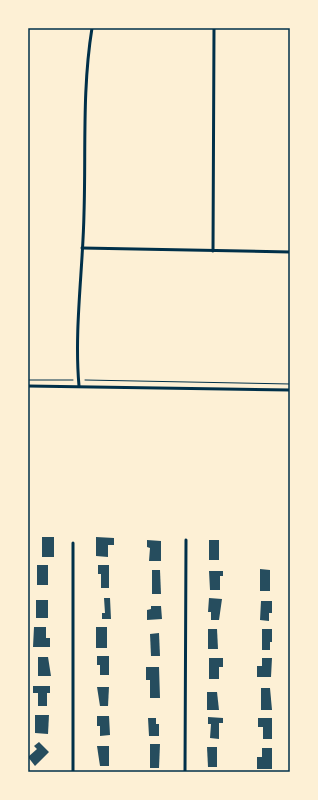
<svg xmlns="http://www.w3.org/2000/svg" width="318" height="800" font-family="Lora,serif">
<rect width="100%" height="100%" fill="#fdf0d5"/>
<g fill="#264d5e">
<rect x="42" y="537" width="12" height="20"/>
<polygon points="96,537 114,538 114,545 108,545 108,557 96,556"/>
<polygon points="147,540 161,541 161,561 149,561 150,548 147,547"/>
<rect x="209" y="540" width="10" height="20"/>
<rect x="37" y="565" width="11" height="20"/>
<polygon points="98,565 109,565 109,588 101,588 101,574 98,574"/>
<polygon points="260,569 270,570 270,591 260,591"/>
<polygon points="152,570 160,570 161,594 152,594"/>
<polygon points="209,571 223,571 223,576 220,576 220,590 210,590"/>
<polygon points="104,598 110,598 111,619 102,619 102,613 105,613"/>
<polygon points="209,598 222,599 219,620 211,620 211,612 208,612"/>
<rect x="36" y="600" width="12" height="18"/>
<polygon points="261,601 272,601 272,613 269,613 269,621 260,620"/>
<polygon points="151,606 161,606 162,619 147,620 147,610 151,609"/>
<polygon points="34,627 46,627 46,638 50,638 50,647 33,647"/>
<rect x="96" y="627" width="11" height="21"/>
<polygon points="208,629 217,629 218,649 208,649"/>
<polygon points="262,629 272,629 272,642 270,642 270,650 262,650"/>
<polygon points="159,633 160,656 151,656 150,634"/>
<polygon points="97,656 109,656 109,675 100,675 100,665 97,665"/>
<polygon points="38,657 48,657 51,676 38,676"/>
<polygon points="209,658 223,658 223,667 219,667 219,679 209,679"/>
<polygon points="262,658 272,658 271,677 257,677 257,666 262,666"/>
<polygon points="146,667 159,667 160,698 150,698 150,680 146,680"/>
<polygon points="33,686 50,686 50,693 47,693 47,706 38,706 38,693 33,693"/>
<polygon points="97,687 109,687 108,706 100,706"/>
<polygon points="261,688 270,688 272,710 261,710"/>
<polygon points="207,692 217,692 219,710 207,710"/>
<polygon points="35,715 49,715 48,734 35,733"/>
<polygon points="97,716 109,716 110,735 100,736 100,726 97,726"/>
<polygon points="208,717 223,718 223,723 219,723 219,739 210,738 211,724 208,724"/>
<polygon points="148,718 156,718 156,724 159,724 159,736 149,736"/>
<polygon points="258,718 272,718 272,739 263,739 263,727 258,727"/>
<polygon points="39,742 49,752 35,766 28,757 37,749 34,746"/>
<polygon points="150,744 160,744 159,768 150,768"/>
<polygon points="97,746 109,746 109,766 100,766"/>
<polygon points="207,747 217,747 217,767 208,767"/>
<polygon points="262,748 272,748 272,769 257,769 257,757 262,757"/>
</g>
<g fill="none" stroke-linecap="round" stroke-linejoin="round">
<g stroke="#003049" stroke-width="1">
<polyline points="28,380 73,380"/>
<polyline points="85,380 290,384"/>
</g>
<g stroke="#003049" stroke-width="3">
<polyline points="82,248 290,252"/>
<polyline points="213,251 214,28"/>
<polyline points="28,386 290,390"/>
<path d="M79,386C74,329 83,270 84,213C86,151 82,90 92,28"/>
<polyline points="73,543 73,772"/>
<polyline points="185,772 186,540"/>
</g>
</g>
<rect width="318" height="800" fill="none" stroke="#fdf0d5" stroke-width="58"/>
<rect x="29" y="29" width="260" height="742" fill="none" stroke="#003049" stroke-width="1.5"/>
</svg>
